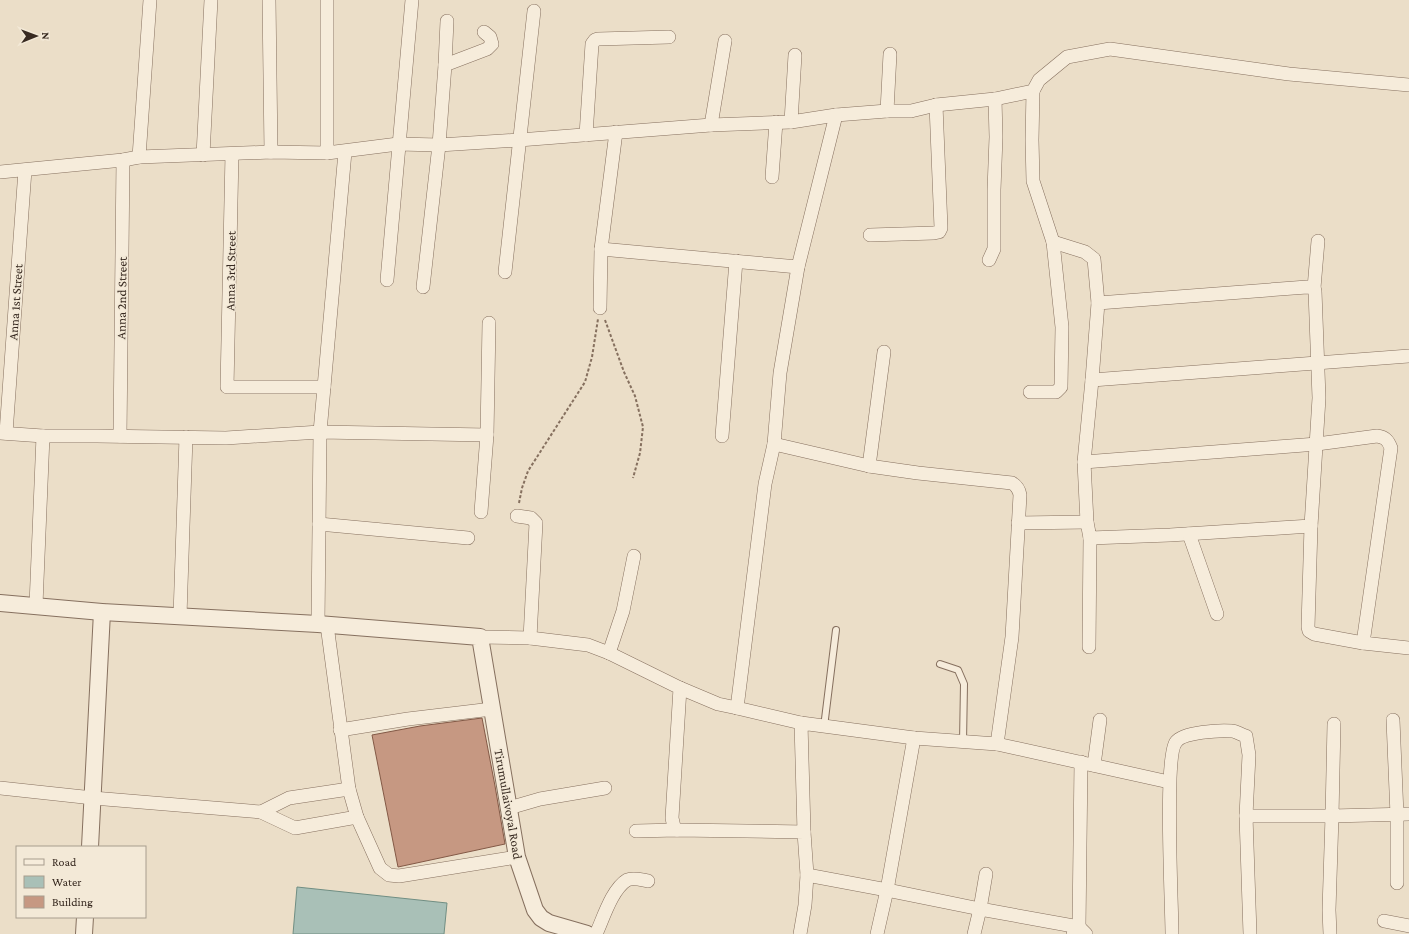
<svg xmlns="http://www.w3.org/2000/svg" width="1409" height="934" font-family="'Crimson Pro',serif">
<rect width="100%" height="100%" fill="#ebdec8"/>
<polygon fill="#a9c0b7" stroke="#708e83" points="297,887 447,903 444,934 293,934"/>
<polygon fill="#c69882" stroke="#835946" points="482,718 495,786 505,844 398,867 372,735 420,726"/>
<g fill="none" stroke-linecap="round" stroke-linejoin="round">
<g stroke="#86705f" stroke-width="8">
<g id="service">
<polyline points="940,664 958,670 964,684 963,742"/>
<polyline points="824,727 836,630"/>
</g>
</g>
<g stroke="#86705f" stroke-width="14">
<g id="minor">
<polyline points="269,0 271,152"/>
<polyline points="445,65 447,21"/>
<polyline points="887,111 890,54"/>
<polyline points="791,122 795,55"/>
<polyline points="711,125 725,41"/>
<polyline points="586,135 592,44 595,40 598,39 669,37"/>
<polyline points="327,153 327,0"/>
<polyline points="232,154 227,387 324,387"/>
<polyline points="203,155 211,0"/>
<polyline points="139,157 150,0"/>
<polyline points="0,172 123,160 139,157 271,152 327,153 398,144 439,145 519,140 711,125 791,122 836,115 887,111 911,111 936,105 995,99 1033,91 1039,80 1067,57 1110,49 1289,74 1409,85"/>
<polyline points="772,177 776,122"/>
<polyline points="870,235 934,233 939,232 941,228 936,105"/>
<polyline points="1053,242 1085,252 1094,259 1098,303"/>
<polyline points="601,249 798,267"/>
<polyline points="989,260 994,249 994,190 996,137 995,99"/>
<polyline points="505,272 534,11"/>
<polyline points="387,280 412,0"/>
<polyline points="423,287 439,145 445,65 487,49 492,44 490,37 484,32"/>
<polygon points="1307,287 1314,288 1315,291 1319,398 1311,526 1170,535 1090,538 1087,522 1084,462 1092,380 1098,303"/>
<polyline points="1314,288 1318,241"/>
<polyline points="600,308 601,249 616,132"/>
<polyline points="1092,380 1409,356"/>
<polyline points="1030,392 1056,392 1061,387 1062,327 1053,242 1033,181 1032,140 1033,91"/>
<polyline points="0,433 43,436 97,436 226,438 320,432 345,152"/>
<polyline points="6,433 25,170"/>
<polyline points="120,436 123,160"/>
<polyline points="722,436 736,261"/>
<polyline points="774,444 869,466"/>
<path d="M1084,462L1317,444L1377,436C1385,437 1388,440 1391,448L1363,643L1409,648"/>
<polyline points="481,512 487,435 489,323"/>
<polyline points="517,516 531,518 536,523 530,638"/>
<polyline points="1018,523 1087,522"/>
<polyline points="319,524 468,538"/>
<polyline points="1311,526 1308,627 1309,631 1314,634 1363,643"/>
<polyline points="1189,534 1217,614"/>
<polyline points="36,605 43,436"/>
<polyline points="180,616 186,437"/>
<polyline points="318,624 320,432 487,435"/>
<polyline points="480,637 530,638 588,645 609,653 680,688 672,818 674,827 677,830"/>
<polyline points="1089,647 1090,538"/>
<polyline points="609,653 623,611 634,556"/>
<polyline points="680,688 718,704 737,708"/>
<polyline points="1393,720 1397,815 1397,883"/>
<polyline points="801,723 737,708 765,484 774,444 780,373 798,267 836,115"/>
<polyline points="1334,724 1332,816 1409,814"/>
<polyline points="340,730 408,719 492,709"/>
<polyline points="997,744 1169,782"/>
<polyline points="1094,765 1100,720"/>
<polyline points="0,788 93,798 261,812 295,828 357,817 349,789 327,625"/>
<polyline points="509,808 540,799 605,788"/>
<polyline points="261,812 289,798 349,789"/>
<polyline points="1246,816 1332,816 1329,910 1330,934"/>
<polyline points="357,817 380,868 389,875 399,876 517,857"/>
<polyline points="636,831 677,830 804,832 807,875 805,905 800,934"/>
<path d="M804,832L801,723L914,738L997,744L1012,637L1020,495C1019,489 1017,486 1012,483L918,473L869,466L884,352"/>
<polyline points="986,874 980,909 1079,927 1086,934"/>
<polyline points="807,875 887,890 980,909 974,934"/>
<polyline points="1384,921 1409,926"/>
<path d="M596,934C603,919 612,889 627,880C633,877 642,880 648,881"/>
<polyline points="877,934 887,890 914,738"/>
<polyline points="1073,934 1079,927 1081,762"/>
<path d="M1172,934C1172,906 1164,756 1176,742C1183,732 1220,730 1232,731C1236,731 1241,735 1246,736L1249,755L1246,816L1250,934"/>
</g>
</g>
<g stroke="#86705f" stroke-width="18">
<g id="tertiary">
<polyline points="0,603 102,612 318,624 480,637 517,857 535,910 541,918 549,923 587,934"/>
<polyline points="90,847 102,612"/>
<polyline points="84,934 85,917"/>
</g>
</g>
<g stroke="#86705f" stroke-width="2" stroke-dasharray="3 2" stroke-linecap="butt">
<polyline points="605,320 624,372 635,396 643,427 640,453 633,478"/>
<polyline points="519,503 522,488 528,471 585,382 592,357 598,319"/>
</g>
<use href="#service" stroke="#f6ecdb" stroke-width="6"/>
<use href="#minor" stroke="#f6ecdb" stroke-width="13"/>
<use href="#tertiary" stroke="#f6ecdb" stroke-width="16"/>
</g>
<g text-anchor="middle" stroke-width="3" stroke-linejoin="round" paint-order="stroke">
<g font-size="13" fill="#382a21" stroke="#f3e9d7">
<text transform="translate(230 271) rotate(-89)" y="5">Anna 3rd Street</text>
<text transform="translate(121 298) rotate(-89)" y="5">Anna 2nd Street</text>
<text transform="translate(15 302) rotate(-86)" y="5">Anna 1st Street</text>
<text transform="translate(509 804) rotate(80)" y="5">Tirumullaivoyal Road</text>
</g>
</g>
<rect x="16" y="846" width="130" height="72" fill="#f3e9d7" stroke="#a89d8e"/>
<rect x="24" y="859" width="20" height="6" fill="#f6ecdb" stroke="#a89d8e"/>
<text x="52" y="866" font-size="12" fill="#382a21">Road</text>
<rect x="24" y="876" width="20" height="12" fill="#a9c0b7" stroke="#a89d8e"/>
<text x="52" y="886" font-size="12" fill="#382a21">Water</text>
<rect x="24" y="896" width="20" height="12" fill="#c69882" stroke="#a89d8e"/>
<text x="52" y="906" font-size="12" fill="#382a21">Building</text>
<g transform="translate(36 36) rotate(89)" stroke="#f3e9d7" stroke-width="3" paint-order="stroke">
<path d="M0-3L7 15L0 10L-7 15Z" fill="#382a21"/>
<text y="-6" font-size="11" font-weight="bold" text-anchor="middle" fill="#382a21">N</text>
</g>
</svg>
